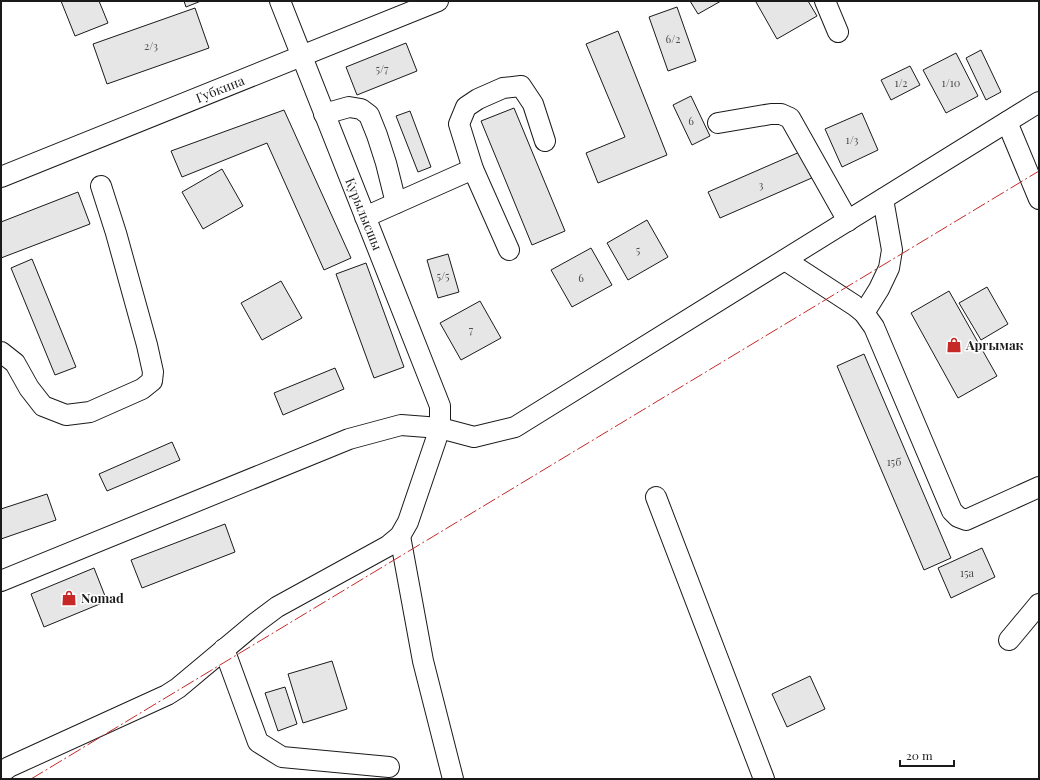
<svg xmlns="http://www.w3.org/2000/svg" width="1040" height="780" font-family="'Playfair Display',serif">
<rect width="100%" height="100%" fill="#fff"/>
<g fill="#e6e6e6" stroke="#1a1a1a">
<polygon points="61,1 99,1 108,23 75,36"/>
<polygon points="184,1 201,1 186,7"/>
<polygon points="690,1 721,1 698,14"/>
<polygon points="757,1 808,1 817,16 777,39 756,2"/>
<polygon points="677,7 696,61 668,71 649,17"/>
<polygon points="195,8 209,48 107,84 93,44"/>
<polygon points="618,31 667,155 598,183 586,153 625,137 586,44"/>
<polygon points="406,43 417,71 357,95 346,67"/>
<polygon points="981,50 1001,92 986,100 966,58"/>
<polygon points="956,53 978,96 946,113 923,70"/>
<polygon points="910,66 920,85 891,100 881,80"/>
<polygon points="691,96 710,136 692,145 673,105"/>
<polygon points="514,108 565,231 532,245 481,121"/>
<polygon points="284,110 351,258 324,270 267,143 182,177 171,151"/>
<polygon points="410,111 431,167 418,172 396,116"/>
<polygon points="862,113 878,150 842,167 825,129"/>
<polygon points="802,151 814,177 720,218 708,192"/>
<polygon points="222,169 243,206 203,229 182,192"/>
<polygon points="78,192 90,224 1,258 1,222"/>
<polygon points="647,220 668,257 628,280 607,243"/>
<polygon points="591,248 612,285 572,307 551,270"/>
<polygon points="448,254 459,292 438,298 427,260"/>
<polygon points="32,259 76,367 55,375 11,268"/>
<polygon points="366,263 404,367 374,378 336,274"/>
<polygon points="281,281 302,318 262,340 241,303"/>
<polygon points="987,287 1008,324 981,340 959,303"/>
<polygon points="949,291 997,376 958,398 911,313"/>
<polygon points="480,301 501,338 461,360 440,323"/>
<polygon points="864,354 951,558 924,570 837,366"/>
<polygon points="335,368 344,389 283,415 274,393"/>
<polygon points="172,442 180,460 107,491 99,474"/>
<polygon points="47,494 56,520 1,539 1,509"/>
<polygon points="225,524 235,552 142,588 131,560"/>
<polygon points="982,548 995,577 951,598 938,568"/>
<polygon points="94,568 107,601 44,627 31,594"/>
<polygon points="332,661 347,709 303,723 288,674"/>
<polygon points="810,676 825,709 787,727 772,694"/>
<polygon points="285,687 297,724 278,731 265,693"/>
</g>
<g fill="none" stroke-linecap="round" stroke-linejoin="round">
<g stroke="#1a1a1a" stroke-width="22">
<g id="minor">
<polyline points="825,1 838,32"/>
<polyline points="324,114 349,107 361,109 369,115 377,135 386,163 396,203"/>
<polyline points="1007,122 1039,199"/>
<polyline points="718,123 771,114 781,114 790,118 848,221"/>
<polyline points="1,177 438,1"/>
<polyline points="365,217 473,169"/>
<polyline points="509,250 473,169 459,124 466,107 478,99 503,88 521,86 533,104 545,141"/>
<polyline points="785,260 854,305 864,313 874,327 952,511 958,517 966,520 1039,487"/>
<polyline points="864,313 879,289 889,268 892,250 883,199"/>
<polyline points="1,352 15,363 29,388 43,406 66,415 90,412 142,389 152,381 153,372 147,345 116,233 101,186"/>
<polyline points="656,497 764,779"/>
<polyline points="400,536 423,661 453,779"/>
<polyline points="1,581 349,439 401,425 440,428 474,437 515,427 1039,102"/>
<polyline points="1009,640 1039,604"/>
<polyline points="224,649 258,742 282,757 389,767"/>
<polyline points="1,773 9,767 167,695 178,688 257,622 277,607 388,546 400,536 408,522 440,428 440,406 280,1"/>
</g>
</g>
<use href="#minor" stroke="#fff" stroke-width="20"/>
<polyline stroke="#c62828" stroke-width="1" stroke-dasharray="14 3 2 3" stroke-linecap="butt" points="31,779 1039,171"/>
</g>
<defs>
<g id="shop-bare" transform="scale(1.2)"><path d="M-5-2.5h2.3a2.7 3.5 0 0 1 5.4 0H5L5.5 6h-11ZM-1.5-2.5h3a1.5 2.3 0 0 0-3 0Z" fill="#c62828" stroke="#fff" stroke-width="2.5" paint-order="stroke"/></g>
</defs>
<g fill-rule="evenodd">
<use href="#shop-bare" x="954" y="345"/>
<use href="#shop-bare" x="69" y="598"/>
</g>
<g text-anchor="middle" stroke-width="3" stroke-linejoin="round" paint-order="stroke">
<g font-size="11" fill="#4d4d4d">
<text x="673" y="43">6/2</text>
<text x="151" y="50">2/3</text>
<text x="382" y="73">5/7</text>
<text x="901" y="87">1/2</text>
<text x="951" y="87">1/10</text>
<text x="691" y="125">6</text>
<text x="852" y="144">1/3</text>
<text x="761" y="189">3</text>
<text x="638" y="254">5</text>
<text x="443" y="280">5/5</text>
<text x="581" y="282">6</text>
<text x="471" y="334">7</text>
<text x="894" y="466">15б</text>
<text x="967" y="577">15а</text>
</g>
<g font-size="13" fill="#1a1a1a" stroke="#fff">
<text transform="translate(220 89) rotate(-22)" y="5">Губкина</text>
<text transform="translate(364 214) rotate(68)" y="5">Курылысшы</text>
</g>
<g font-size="13" font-weight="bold" fill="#1a1a1a" stroke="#fff" text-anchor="start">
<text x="966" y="350">Аргымак</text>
<text x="81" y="603">Nomad</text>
</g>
</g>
<rect width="1040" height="780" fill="none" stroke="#1a1a1a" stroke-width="4"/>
<path d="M900 760v6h54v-6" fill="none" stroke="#1a1a1a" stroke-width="2"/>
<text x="906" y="760" font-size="12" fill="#1a1a1a" stroke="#ffffff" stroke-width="3" paint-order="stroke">20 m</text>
</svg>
